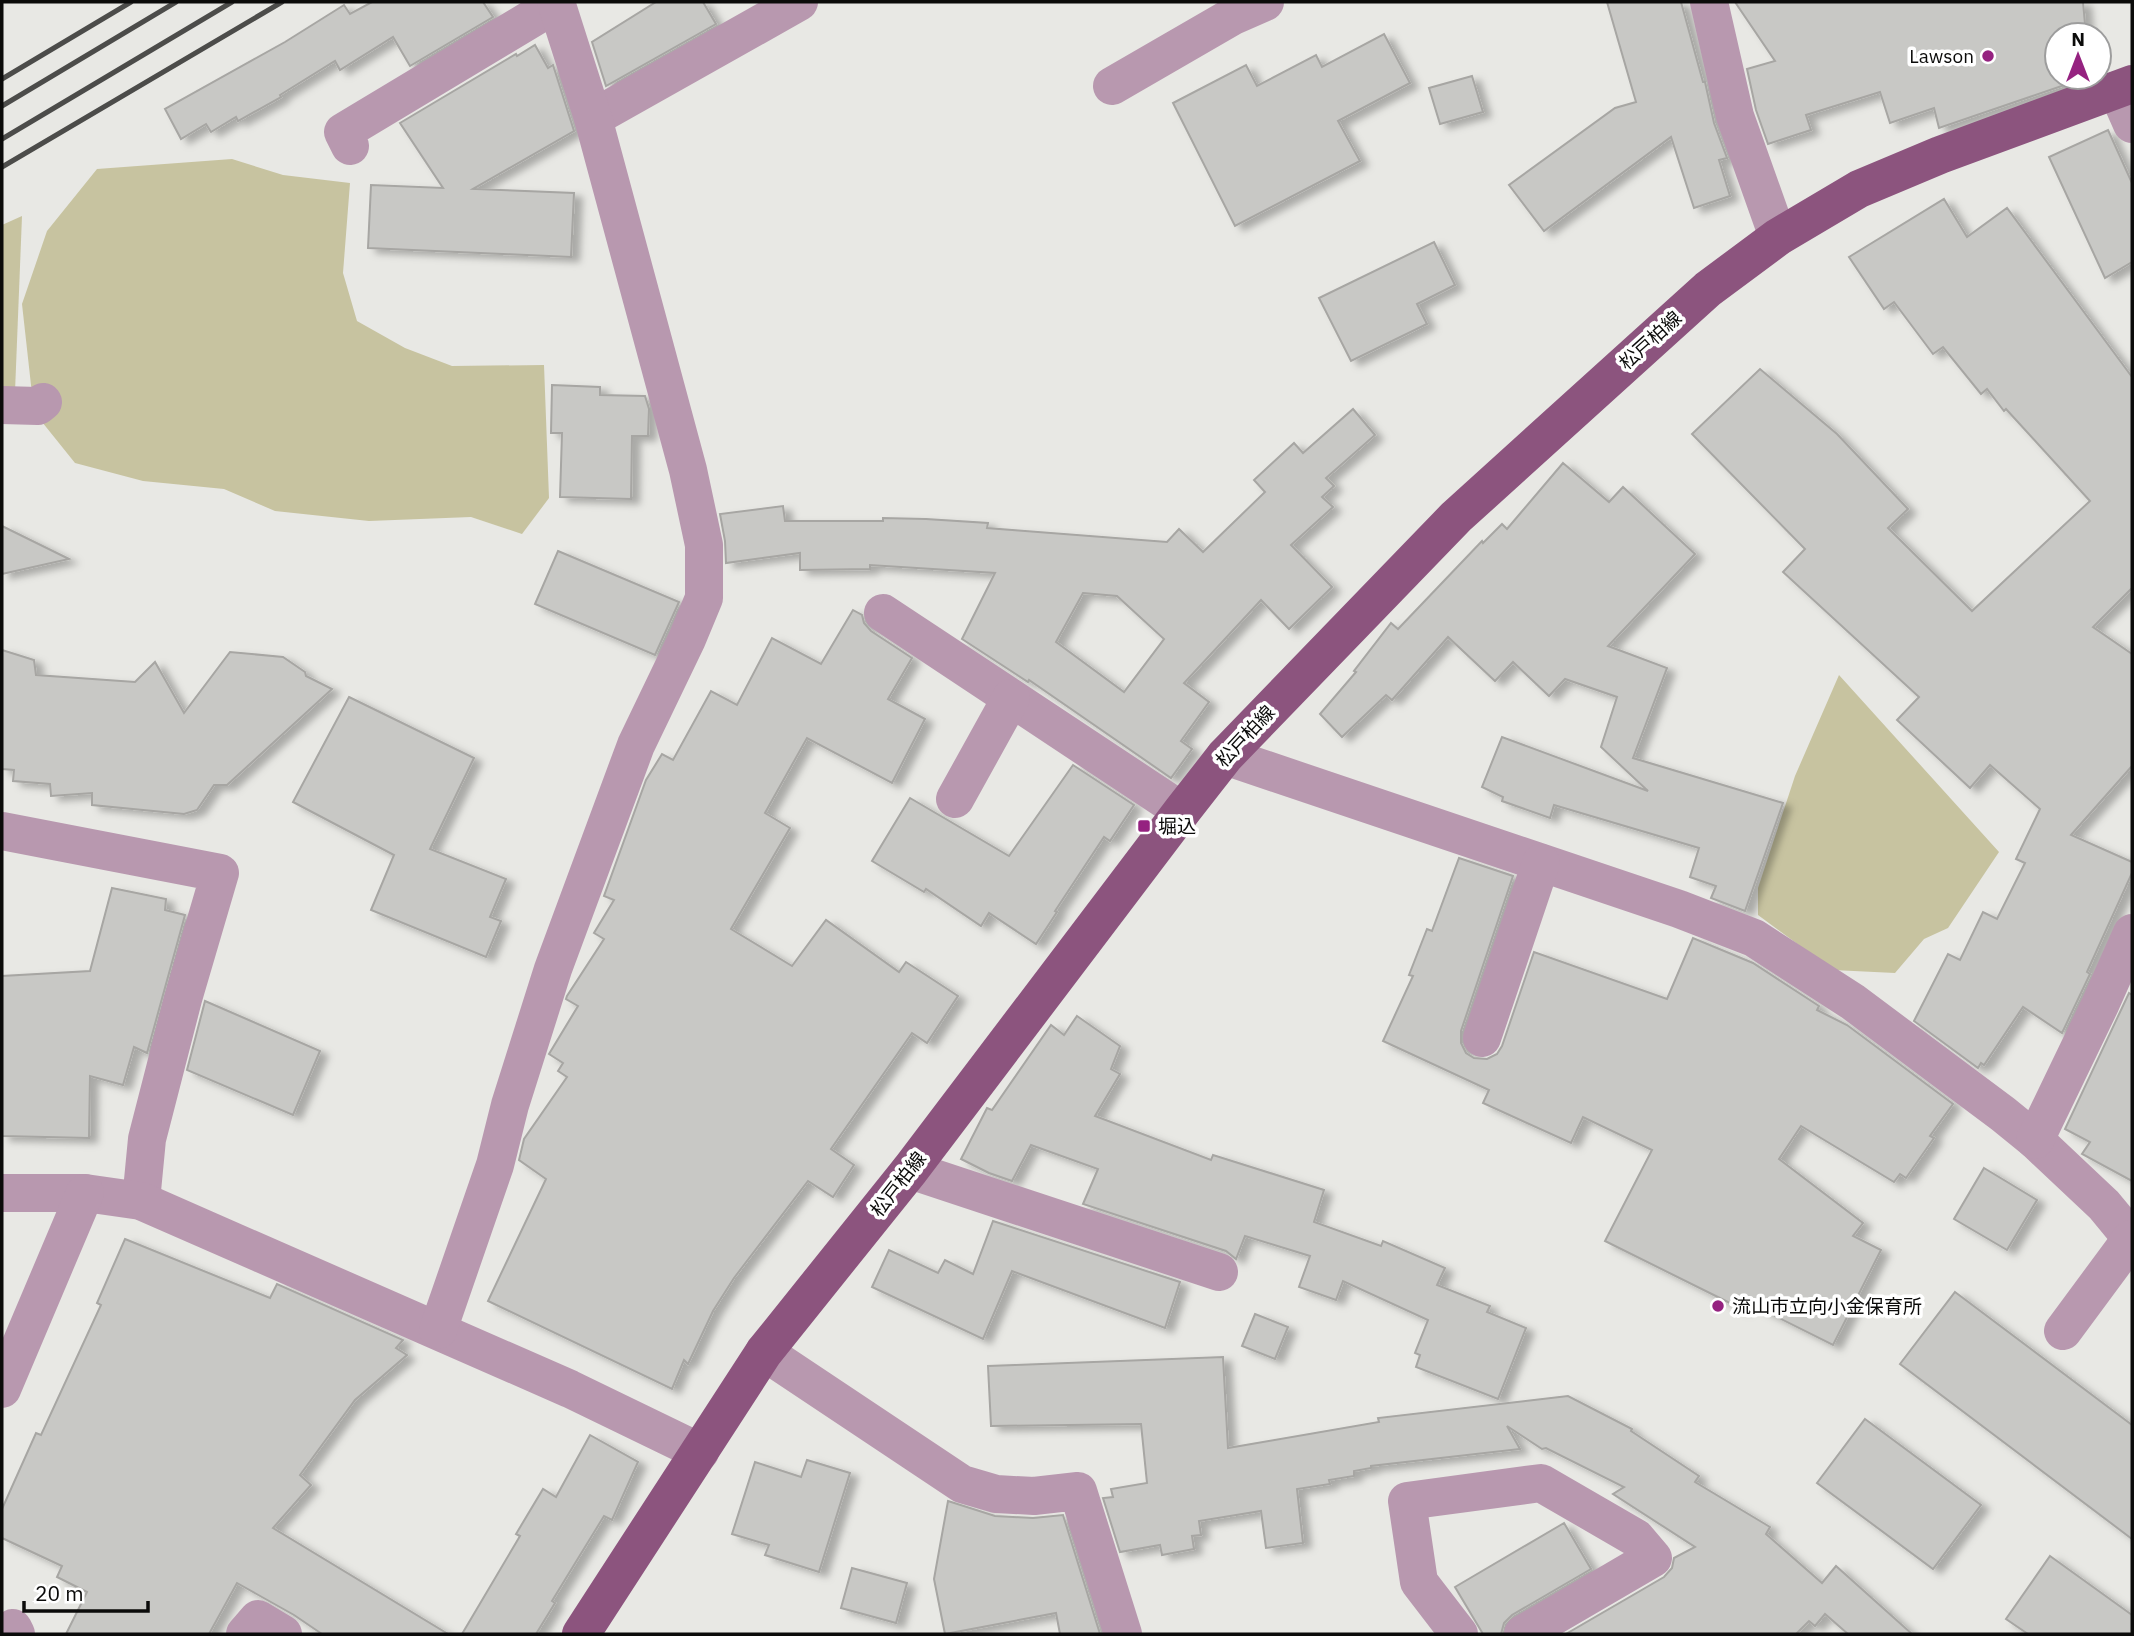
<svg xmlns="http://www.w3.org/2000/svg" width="2134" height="1636" font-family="'IBM Plex Sans','Noto Sans JP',sans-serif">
<defs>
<filter id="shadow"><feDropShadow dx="8" dy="4.5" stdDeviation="3.5" flood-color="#0004"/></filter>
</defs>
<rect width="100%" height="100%" fill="#e8e8e4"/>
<g fill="#c7c3a0">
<polygon points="232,159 283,175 350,183 343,273 357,321 405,348 452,366 544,365 549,498 522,534 471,517 369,521 275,511 224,489 143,481 75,463 34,412 22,304 47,231 97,169"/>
<polygon points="22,216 15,392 2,392 2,225"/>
<polygon points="1839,675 1999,852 1948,928 1924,939 1895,973 1833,970 1758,915 1758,888 1795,776"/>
</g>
<g fill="#c8c8c5" stroke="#a7a6a3" stroke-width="2" fill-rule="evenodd" filter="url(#shadow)">
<polygon points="372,2 483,2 493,17 410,66 393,37 340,70 335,61 280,95 281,97 238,121 236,117 211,132 206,124 181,139 165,109 285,42 344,5 350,14"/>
<polygon points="656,2 703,2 716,24 606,86 592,42"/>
<polygon points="1607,2 1681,2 1703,82 1705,82 1714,123 1727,158 1719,160 1730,196 1694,208 1671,137 1544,231 1509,185 1615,108 1636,102"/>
<polygon points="1735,2 2083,2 2086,35 2057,35 2057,77 2088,77 1939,128 1934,108 1890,123 1880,92 1806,115 1811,130 1768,144 1756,110 1747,69 1775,61"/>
<polygon points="1384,34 1410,83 1338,121 1360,161 1235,226 1173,103 1246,65 1257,86 1316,55 1322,67"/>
<polygon points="535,45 548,68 553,65 574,131 473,189 574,193 571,257 368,248 371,185 443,188 400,123 516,54 517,56"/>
<polygon points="1472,76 1483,112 1440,124 1429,88"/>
<polygon points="2108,130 2132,183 2132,262 2105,278 2049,157"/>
<polygon points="1944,199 1967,237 2007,208 2132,377 2132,588 2093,627 2132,654 2132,766 2071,835 2132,862 2132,873 2087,972 2090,974 2062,1033 2023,1007 1984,1065 1981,1063 1978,1068 1914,1021 1948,954 1960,960 1983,912 1997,919 2025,863 2016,859 2040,809 1990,765 1970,788 1897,720 1919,697 1783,572 1805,549 1692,434 1760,369 1837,434 1908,509 1888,528 1972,611 2090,501 2006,409 2004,411 1987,389 1981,394 1943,347 1933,354 1894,302 1884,309 1849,257"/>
<polygon points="1434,242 1455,285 1417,304 1427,324 1351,361 1319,298"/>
<polygon points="552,385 600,387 600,395 645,396 649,409 648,436 632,436 631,499 560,497 562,433 551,433"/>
<path d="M1353,409L1375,435L1326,478L1334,486L1322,497L1333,507L1291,545L1332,587L1289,629L1261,600L1184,683L1209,702L1181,741L1192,749L1171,778L1029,680L1028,682L962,639L995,573L870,565V569L800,570V553L726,563L725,541L720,514L783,506L785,521H883V518L926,519L988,523L987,528L1167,542L1179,529L1203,552L1265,492L1254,480L1294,443L1303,453ZM1083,593L1117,596L1164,639L1124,692L1056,642Z"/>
<polygon points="1563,463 1609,502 1623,487 1695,554 1608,646 1667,668 1633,758 1783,803 1745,911 1711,898 1716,886 1690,877 1699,848 1554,805 1550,818 1502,801 1503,797 1482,787 1502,737 1648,791 1601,747 1617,697 1565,679 1549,696 1513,662 1495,681 1448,637 1392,700 1386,695 1342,737 1320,714 1356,672 1354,671 1391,623 1398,629 1482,541 1483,543 1502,524 1507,529"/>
<polygon points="2,526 69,559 2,574"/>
<polygon points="558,551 679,602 655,655 535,604"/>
<polygon points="853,610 862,615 864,623 871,631 912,658 888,699 925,719 892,783 807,738 765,813 790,828 731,929 792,966 826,920 899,972 906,962 958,996 927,1043 912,1033 831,1149 854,1165 833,1197 808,1181 734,1278 713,1311 688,1364 684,1360 672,1389 488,1301 546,1179 519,1160 524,1139 567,1077 558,1071 563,1063 549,1054 578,1006 566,999 567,996 604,939 594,933 614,900 604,896 646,780 662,754 673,760 711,691 737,705 772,638 821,664"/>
<polygon points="2,650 34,660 36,675 135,682 155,662 184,713 230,652 283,657 305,672 306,676 332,689 227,785 214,785 197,810 184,814 92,805 92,793 51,796 50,784 13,781 14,770 2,769"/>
<polygon points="349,697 474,758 430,849 506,879 490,917 501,921 486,957 371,910 394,855 293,802"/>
<polygon points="1073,765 1134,805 1110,841 1104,837 1055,911 1057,912 1036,944 989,913 981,926 926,889 924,892 872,861 910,798 1009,856"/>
<polygon points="1459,858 1513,876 1461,1031 1461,1043 1466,1053 1474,1058 1487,1059 1497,1054 1502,1046 1534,952 1667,999 1693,938 1753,963 1819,1006 1817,1010 1847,1025 1953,1104 1930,1136 1934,1138 1906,1178 1900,1174 1894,1182 1801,1126 1779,1159 1863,1223 1853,1236 1881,1250 1833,1345 1745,1301 1742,1309 1605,1241 1652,1150 1583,1117 1571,1143 1483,1103 1489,1090 1383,1041 1413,976 1409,975 1427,929 1432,931"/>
<polygon points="112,888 166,899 165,910 185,915 147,1053 134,1047 123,1085 90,1076 89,1138 2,1136 2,976 90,971"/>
<polygon points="2129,993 2132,995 2132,1181 2082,1154 2090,1142 2065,1129"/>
<polygon points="205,1001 320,1051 293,1115 187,1070"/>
<polygon points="1077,1016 1120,1046 1111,1069 1120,1074 1095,1116 1211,1160 1213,1155 1324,1190 1314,1222 1381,1246 1383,1241 1445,1268 1437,1285 1490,1306 1487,1312 1526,1328 1498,1399 1416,1367 1420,1355 1415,1353 1428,1320 1343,1281 1336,1300 1299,1287 1310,1256 1245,1236 1236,1259 1226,1251 1083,1204 1098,1169 1031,1145 1012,1181 989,1173 961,1159 987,1108 992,1110 1051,1025 1064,1035"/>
<polygon points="1984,1168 2037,1200 2007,1250 1954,1219"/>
<polygon points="993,1221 1180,1282 1165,1328 1012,1271 983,1339 872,1287 889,1250 938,1273 945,1260 973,1274"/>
<polygon points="125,1239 270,1298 277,1284 403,1340 396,1348 407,1355 355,1400 300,1475 311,1485 273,1528 448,1634 322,1634 294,1615 237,1583 209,1634 66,1634 87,1592 57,1577 62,1566 2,1538 2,1509 36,1433 41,1435 101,1305 97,1303"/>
<polygon points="1955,1292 2132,1425 2132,1539 1900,1364"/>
<polygon points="1255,1314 1288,1327 1275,1359 1242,1346"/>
<polygon points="1223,1357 1228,1448 1379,1422 1378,1418 1568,1396 1632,1429 1631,1431 1699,1476 1695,1482 1770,1527 1766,1534 1822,1583 1836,1566 1912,1634 1848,1634 1825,1614 1815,1626 1809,1621 1796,1634 1566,1634 1664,1577 1672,1568 1674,1558 1695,1547 1613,1494 1624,1487 1546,1448 1542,1449 1507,1426 1520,1449 1371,1466 1371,1468 1354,1471 1354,1476 1329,1480 1330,1484 1297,1489 1303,1543 1266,1548 1261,1511 1199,1521 1201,1535 1192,1536 1194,1549 1162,1555 1160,1545 1120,1552 1103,1498 1113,1497 1111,1489 1147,1483 1141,1424 991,1426 988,1366"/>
<polygon points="1865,1419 1981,1505 1933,1569 1817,1483"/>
<polygon points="590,1435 638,1462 612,1520 604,1516 552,1601 555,1603 536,1634 462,1634 520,1536 516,1534 543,1489 556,1497"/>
<polygon points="807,1460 850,1473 819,1572 765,1555 769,1545 732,1534 755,1462 801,1477"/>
<polygon points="948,1501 995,1516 1033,1518 1063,1515 1100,1634 1060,1634 1056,1613 945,1634 934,1579"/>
<polygon points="1564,1523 1591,1569 1512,1615 1504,1623 1501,1634 1483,1634 1455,1587"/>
<polygon points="2050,1556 2132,1615 2132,1634 2028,1634 2006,1619"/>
<polygon points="852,1568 907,1583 896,1623 841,1608"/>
</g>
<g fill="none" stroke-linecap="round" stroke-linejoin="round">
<g stroke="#b898af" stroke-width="38">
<polyline points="1709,2 1735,116 1778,237"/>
<polyline points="1112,86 1233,16 1265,2"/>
<polyline points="2117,90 2132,124"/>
<polyline points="593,118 799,2"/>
<polyline points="350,146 343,132 556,4"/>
<polyline points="2,405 38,406 43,402"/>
<polyline points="883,613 1182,811"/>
<polyline points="1225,756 1679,909 1754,938 1853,1002 2003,1114 2035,1140 2104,1205 2132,1239"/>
<polyline points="955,799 1011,698"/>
<polyline points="2,831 220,873 183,999 147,1139 141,1201"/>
<polyline points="1482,1038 1541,863"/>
<polyline points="2035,1140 2100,1005 2132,933"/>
<polyline points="910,1170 1219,1272"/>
<polyline points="2,1193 85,1193 141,1201 570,1389 700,1452"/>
<polyline points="438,1330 495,1165 510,1105 553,969 636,745 687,639 704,598 704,545 688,470 593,118 556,2"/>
<polyline points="2063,1331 2131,1239"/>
<polyline points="764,1352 962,1484 996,1494 1034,1496 1078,1491 1123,1634"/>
<polyline points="2,1389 85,1193"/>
<polyline points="13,1628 16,1634"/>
<polyline points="245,1634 258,1619 283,1634"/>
<polyline points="1459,1634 1419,1582 1407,1501 1541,1483 1636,1538 1653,1558 1523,1634"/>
</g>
<polyline stroke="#8c547e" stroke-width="38" points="581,1634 764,1352 910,1170 1182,811 1225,756 1456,517 1708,289 1778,237 1859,189 1940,155 2132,84"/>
<g stroke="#4c4c4a" stroke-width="5">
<polyline points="2,79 131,2"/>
<polyline points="2,106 176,2"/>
<polyline points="2,139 232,2"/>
<polyline points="2,167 282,2"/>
</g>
</g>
<g fill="#952280" stroke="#fff" stroke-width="2.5">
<circle cx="1988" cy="56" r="7"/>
<rect x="1137" y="819" width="14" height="14" rx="3.5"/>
<circle cx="1718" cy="1306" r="7"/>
</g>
<g text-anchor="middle" stroke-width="7" stroke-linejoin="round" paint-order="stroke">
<g font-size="19" fill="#0b0b0a" stroke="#fff" text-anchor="start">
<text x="1974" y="63" text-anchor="end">Lawson</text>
<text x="1158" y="833">堀込</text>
<text x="1732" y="1313">流山市立向小金保育所</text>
</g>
<g font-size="19" fill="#0b0b0a" stroke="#fff">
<text transform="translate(1650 340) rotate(-42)" y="7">松戸柏線</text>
<text transform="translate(1245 736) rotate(-47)" y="7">松戸柏線</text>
<text transform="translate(898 1184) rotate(-52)" y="7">松戸柏線</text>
</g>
</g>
<rect width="2134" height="1636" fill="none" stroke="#0b0b0a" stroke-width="7"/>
<g transform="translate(2078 56)"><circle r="33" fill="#ffffff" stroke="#9d9d9d" stroke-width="2"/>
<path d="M0-5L12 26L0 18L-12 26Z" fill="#952280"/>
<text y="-10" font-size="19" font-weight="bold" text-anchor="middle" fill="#0b0b0a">N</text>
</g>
<path d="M24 1601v10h124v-10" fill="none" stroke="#0b0b0a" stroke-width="3.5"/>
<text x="35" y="1601" font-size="21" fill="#0b0b0a" stroke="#ffffff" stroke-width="5" paint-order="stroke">20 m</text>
</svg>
